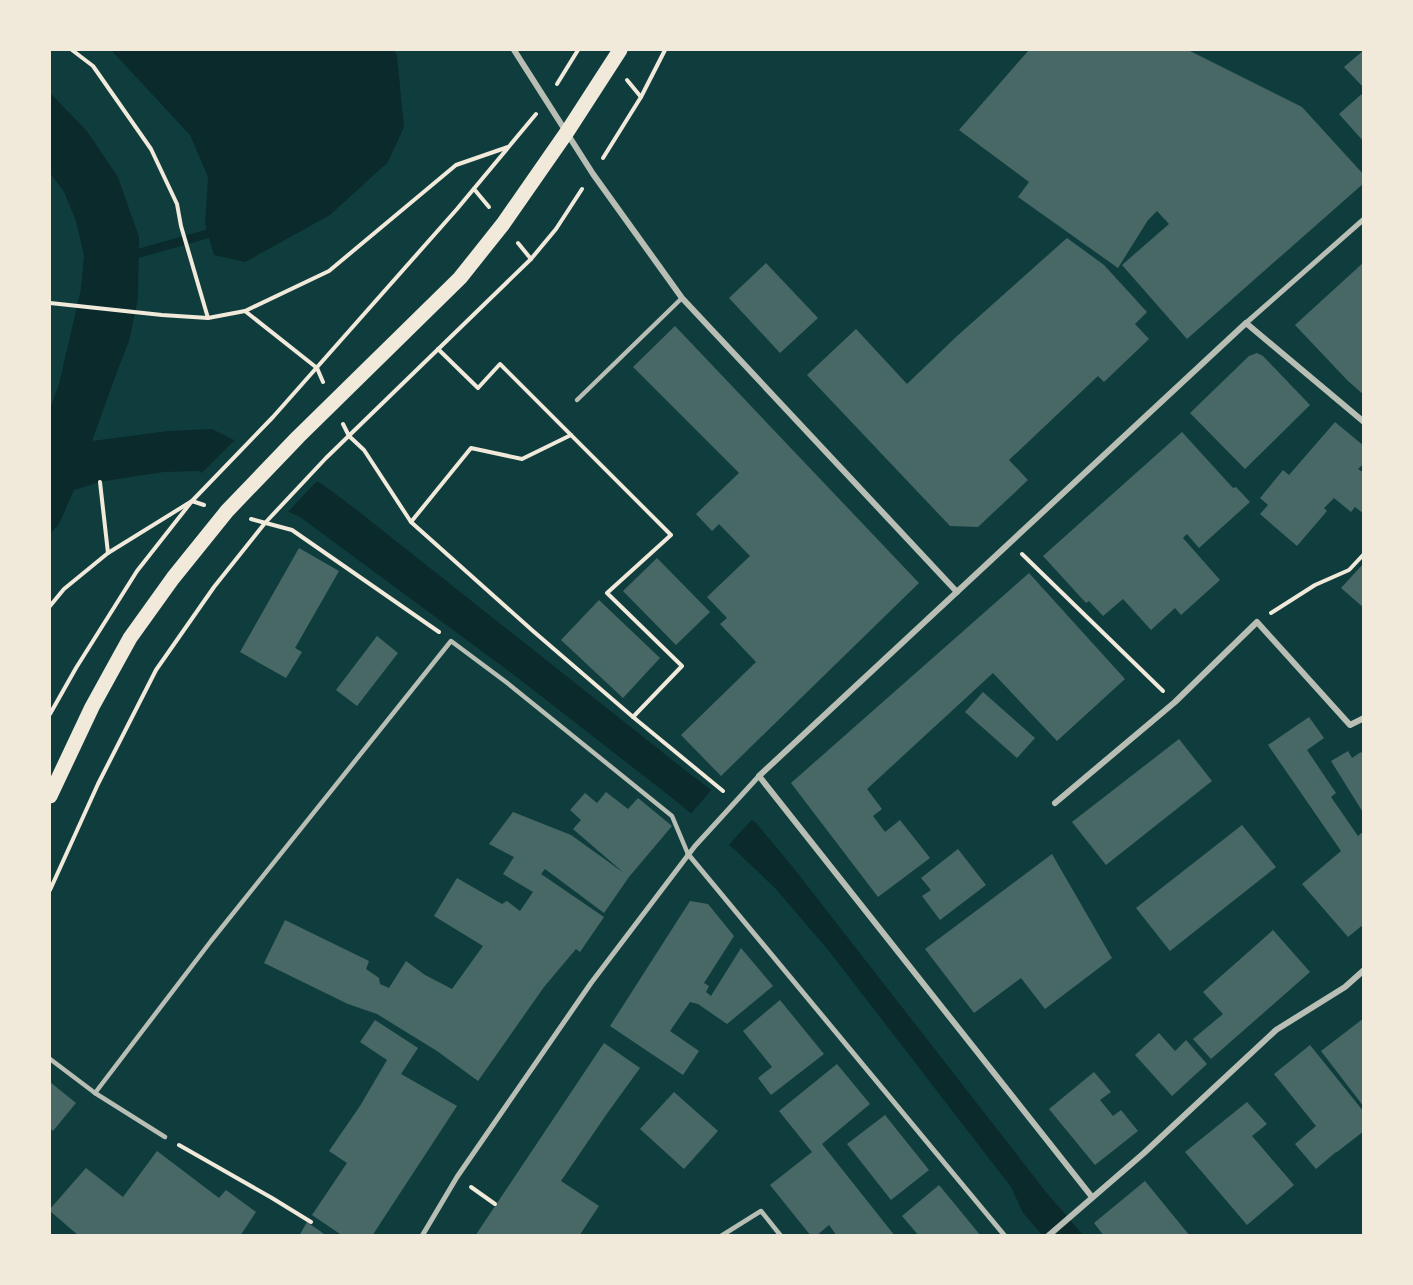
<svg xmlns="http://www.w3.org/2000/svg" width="1413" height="1285" font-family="Cabin,sans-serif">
<rect width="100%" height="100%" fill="#0f3d3e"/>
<g fill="#0a2a2b">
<polygon points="111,50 394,50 397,55 404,127 388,162 330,215 245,262 214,255 205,224 208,177 190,135"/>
<polygon points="50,93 86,130 118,177 139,237 138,298 129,341 118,369 92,441 168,431 212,429 322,484 353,507 690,774 756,823 792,866 1046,1192 1083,1235 1042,1235 1023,1213 1011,1187 829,951 775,888 735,850 671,797 518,678 300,517 198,471 164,472 136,476 100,482 74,490 59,524 50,534 50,409 59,384 81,289 84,256 76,221 64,192 50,173"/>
</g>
<g fill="#0f3d3e">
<polygon points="236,439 318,480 286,514 200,475"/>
<polygon points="713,788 754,817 727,847 689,816"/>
</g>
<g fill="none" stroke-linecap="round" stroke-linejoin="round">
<polyline stroke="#0a2a2b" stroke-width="9" points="129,256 207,234"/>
</g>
<g fill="#486865">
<polygon points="1029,50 1188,50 1302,107 1364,175 1364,183 1187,339 1122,265 1169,224 1157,211 1148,220 1118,268 1018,197 1029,182 959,130"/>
<polygon points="1364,50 1364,88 1344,67"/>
<polygon points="1364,92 1364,142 1339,114"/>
<polygon points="1067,238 1104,265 1147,312 1135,324 1149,339 1104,382 1098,376 1009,460 1028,480 978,527 950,526 807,375 856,329 907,384 956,337"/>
<polygon points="1364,262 1364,395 1348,381 1295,325"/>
<polygon points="766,263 818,318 780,353 729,298"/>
<polygon points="675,326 919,583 721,776 681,735 756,662 720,624 727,618 707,597 750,556 719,524 712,531 696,514 739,473 633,367"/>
<polygon points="1257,353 1263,356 1310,405 1245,469 1190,413 1249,356"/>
<polygon points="1335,422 1364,446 1364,463 1358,469 1364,473 1364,514 1355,507 1351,512 1334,498 1324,508 1327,511 1297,546 1260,514 1268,505 1260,498 1283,470 1289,475"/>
<polygon points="1182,432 1233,488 1236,487 1250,502 1199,548 1187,534 1183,538 1220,580 1181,615 1175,608 1151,630 1123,599 1103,616 1089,601 1086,603 1043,556"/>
<polygon points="299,548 339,571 295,648 302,652 286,678 240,652"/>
<polygon points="657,558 710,612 676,645 623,591"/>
<polygon points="1364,563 1364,608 1341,588"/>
<polygon points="1029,573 1125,679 1057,741 993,673 867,789 882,809 873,816 885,832 900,820 930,858 878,897 791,783"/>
<polygon points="599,600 660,658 623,698 561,640"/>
<polygon points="377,636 398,653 357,706 336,690"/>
<polygon points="983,692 1035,738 1017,758 965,712"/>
<polygon points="1309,717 1324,738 1307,750 1336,793 1331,797 1358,836 1364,831 1364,924 1348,937 1302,884 1341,851 1268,745"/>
<polygon points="1179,739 1212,781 1106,865 1072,822"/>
<polygon points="1348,751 1352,758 1361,752 1364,756 1364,814 1331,761"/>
<polygon points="606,792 628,809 638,798 672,826 629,877 604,913 545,869 541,874 604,917 580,952 576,949 544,987 478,1081 437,1051 377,1014 348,1004 264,963 285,920 369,961 366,969 379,978 380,984 389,988 406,961 425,975 452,989 483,946 434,916 457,878 502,904 507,901 520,911 533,892 503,874 514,857 489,844 513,812 571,835 624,873 573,829 581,820 570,810 585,793 597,803"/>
<polygon points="1242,825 1276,867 1170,951 1136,908"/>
<polygon points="958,849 986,885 940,920 922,896 931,890 921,878"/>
<polygon points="1052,854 1112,958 1045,1009 1021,978 974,1013 925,949"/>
<polygon points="690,901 708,904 734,936 704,983 709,986 706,992 711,996 741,948 773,986 727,1024 698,1004 690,1002 670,1031 699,1051 683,1075 610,1026"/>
<polygon points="1273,930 1310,972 1211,1059 1193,1039 1223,1014 1203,992"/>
<polygon points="780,1000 824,1054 771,1095 758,1078 772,1067 743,1031"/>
<polygon points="1364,1018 1364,1107 1321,1051"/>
<polygon points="375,1020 418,1048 401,1074 457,1106 372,1236 343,1236 312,1215 347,1163 329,1151 360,1106 387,1060 360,1042"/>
<polygon points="1159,1033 1175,1051 1186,1040 1207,1064 1172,1096 1135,1055"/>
<polygon points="604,1043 640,1068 606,1115 561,1181 599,1206 579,1236 475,1236"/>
<polygon points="1310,1045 1364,1112 1364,1131 1337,1152 1336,1152 1316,1169 1295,1144 1316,1126 1274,1074"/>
<polygon points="837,1064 870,1104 822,1144 895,1236 837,1236 829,1225 816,1236 811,1236 770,1185 812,1152 779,1111"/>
<polygon points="1094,1072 1111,1092 1100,1100 1113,1116 1121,1110 1138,1131 1095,1165 1049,1109"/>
<polygon points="50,1082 76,1103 53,1131 50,1128"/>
<polygon points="674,1092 718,1131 684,1169 640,1129"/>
<polygon points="1247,1102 1267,1124 1252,1136 1294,1185 1247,1225 1185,1152"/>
<polygon points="885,1115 929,1170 891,1200 847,1144"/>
<polygon points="157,1151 219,1198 226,1190 256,1212 240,1236 79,1236 50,1211 50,1209 86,1168 123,1197"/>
<polygon points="1145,1181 1190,1236 1104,1236 1094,1223"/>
<polygon points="939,1185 981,1236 919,1236 902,1216"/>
<polygon points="307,1222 327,1236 299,1236"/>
</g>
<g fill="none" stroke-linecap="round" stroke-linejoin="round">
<g stroke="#f1e9da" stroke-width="4">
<polyline points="72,50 93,66 151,149 177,204 181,226 208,318"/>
<polyline points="627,80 641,97"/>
<polyline points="557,84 578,50"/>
<polyline points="603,158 641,97 665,50"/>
<polyline points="474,189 489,207"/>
<polyline points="518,243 531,259"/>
<polyline points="50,303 162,315 208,318 245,311 329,271 456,165 508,147"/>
<polyline points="245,311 317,368 323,382"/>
<polyline points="438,349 478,388 500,364 671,535 607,593 682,666 633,717"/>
<polyline points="343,424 349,436 364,450 411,522 533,631 633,717 723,791"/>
<polyline points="100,482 108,553"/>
<polyline points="251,519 292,530 439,632"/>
<polyline points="411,522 471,448 522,459 571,435"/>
<polyline points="1022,554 1163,691"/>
<polyline points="50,606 64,589 108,553 192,501 273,417 457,209 536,114"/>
<polyline points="1271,613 1315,585 1349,570 1364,554"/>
<polyline points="50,714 76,668 137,571 192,501 204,505"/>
<polyline points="50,890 98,784 156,670 214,587 265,523 326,458 531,259 556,229 582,189"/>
<polyline points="179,1145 272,1198 311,1222"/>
<polyline points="471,1187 495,1204"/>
</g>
<g stroke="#b8beb3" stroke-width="4.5">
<polyline points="577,400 682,298"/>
<polyline points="50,1059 95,1093 165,1137"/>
<polyline points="95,1093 211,941 451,641 506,682 672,816 688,854"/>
<polyline points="721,1236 761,1211 781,1236"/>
</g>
<g stroke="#b8beb3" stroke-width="5">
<polyline points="1246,323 1364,219"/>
<polyline points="688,854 1005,1236"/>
<polyline points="422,1236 457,1177 591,983 695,846 759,776"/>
</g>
<g stroke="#b8beb3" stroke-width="6">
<polyline points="514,50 593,174 682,298 957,592"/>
<polyline points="1055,803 1175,702 1257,622 1350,725 1364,718"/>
<polyline points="1092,1197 759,776 1246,323 1364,422"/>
<polyline points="1048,1236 1144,1153 1276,1030 1345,987 1364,970"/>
</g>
<polyline stroke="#f1e9da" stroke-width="15" points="50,796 92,707 130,638 173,578 227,511 298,437 460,278 503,224 567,132 620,50"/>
</g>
<rect width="1413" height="1285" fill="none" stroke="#f1e9da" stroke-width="102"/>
</svg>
